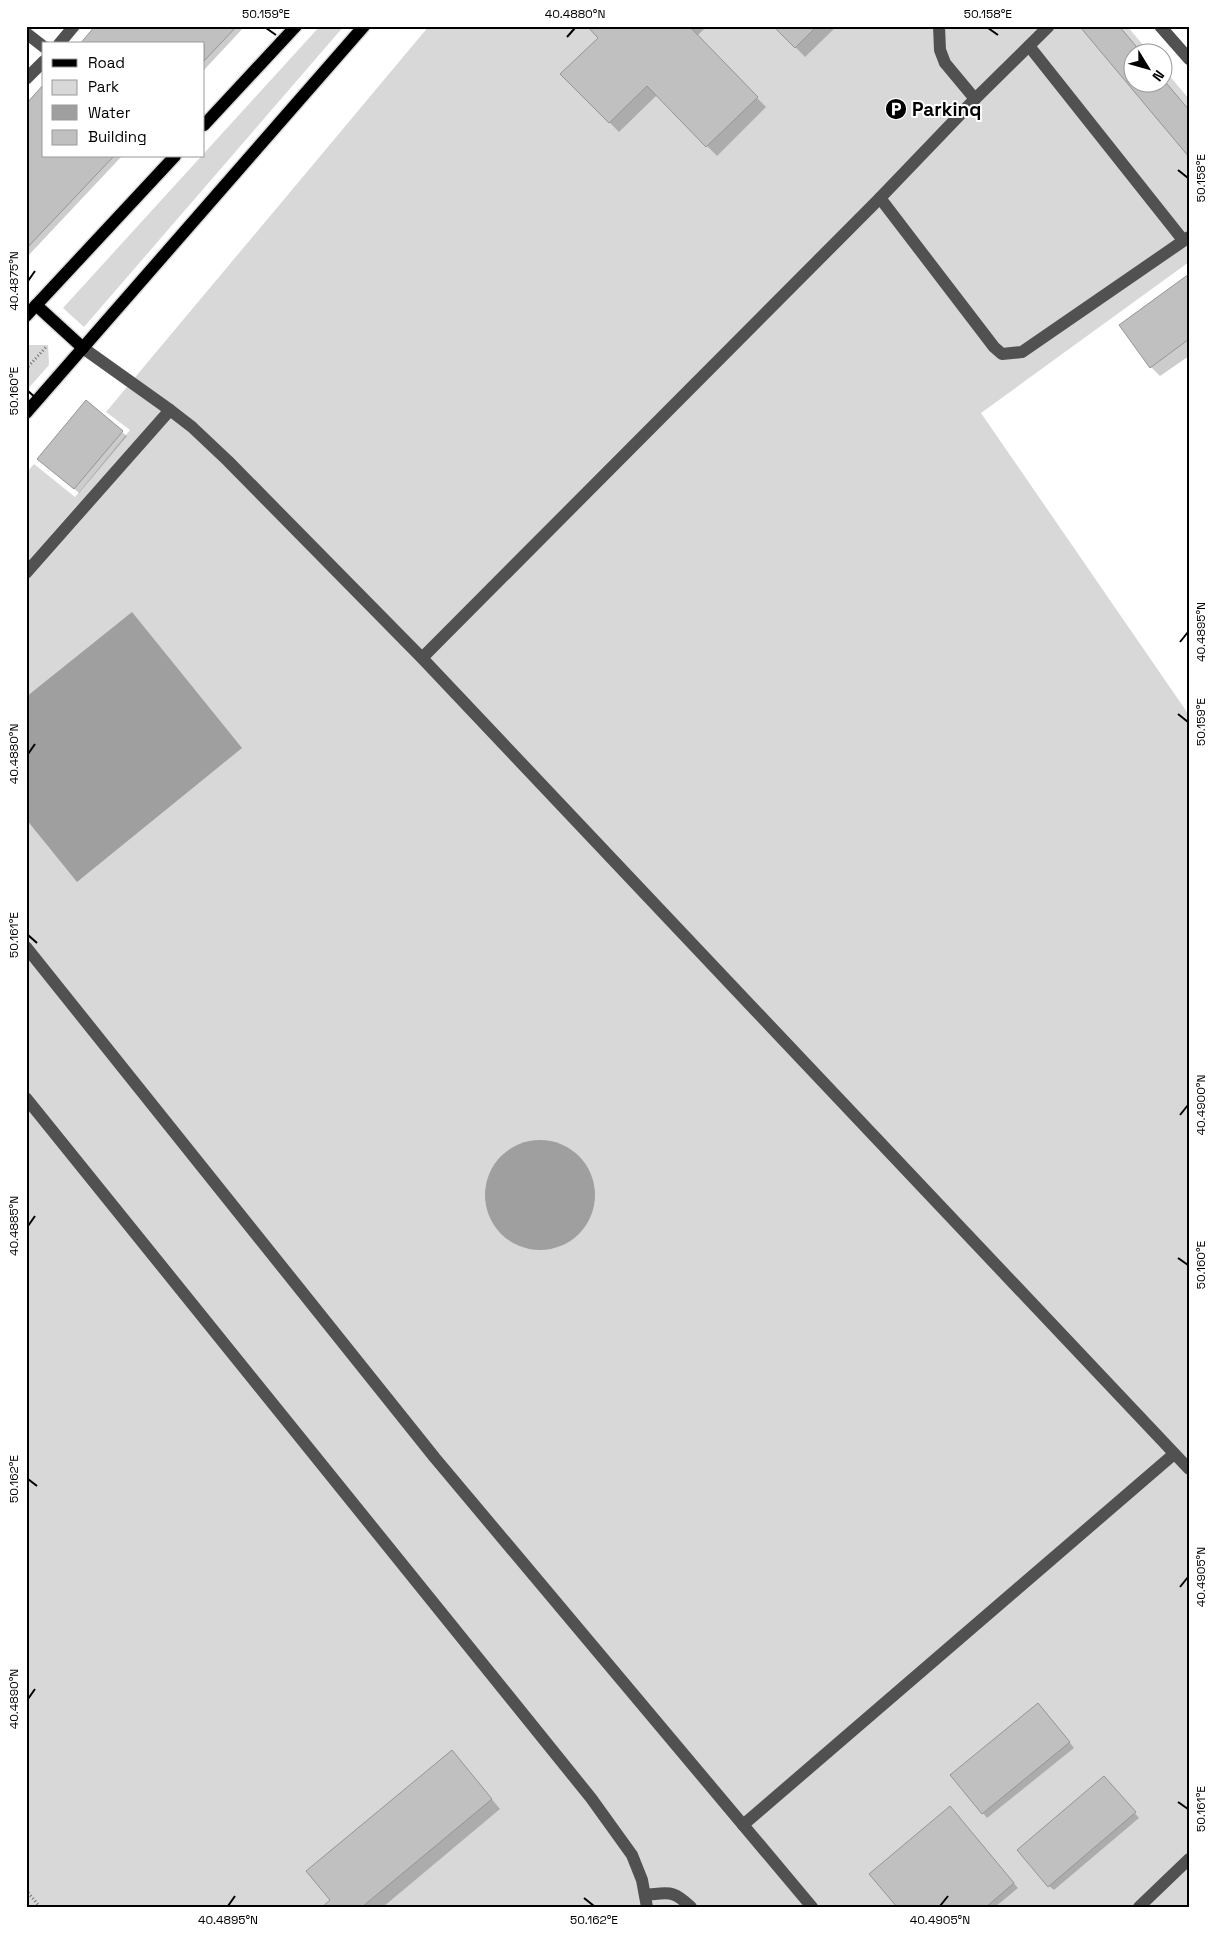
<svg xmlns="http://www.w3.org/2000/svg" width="1215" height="1933" font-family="'Space Grotesk',sans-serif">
<rect width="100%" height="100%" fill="#fff"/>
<g fill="#d8d8d8">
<polygon points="320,26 344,26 84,327 63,308"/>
<polygon points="429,26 1127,26 1149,52 1132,52 1132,82 1162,82 1163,68 1189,99 1189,262 981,413 1189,715 1189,1907 26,1907 26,473 34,464 75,497 130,430 106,412"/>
<polygon points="27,345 48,345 49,365 26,391"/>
</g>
<g fill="#9f9f9f">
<polygon points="132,612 242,748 77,882 26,819 26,697"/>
<circle cx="540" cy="1195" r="55"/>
</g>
<g fill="#0003">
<polygon points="97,26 245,26 204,70 204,44"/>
<polygon points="589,26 707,26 697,36 766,107 717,156 657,95 619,132 562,74 600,38"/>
<polygon points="775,26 837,26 805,57"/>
<polygon points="1118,26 1140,52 1132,52 1132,82 1189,155 1083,28"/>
<polygon points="26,106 44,156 122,156 26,258"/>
<polygon points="1189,276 1189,356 1160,376 1151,367"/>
<polygon points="122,432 127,436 79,493 44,464"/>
<polygon points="1043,1709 1074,1748 987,1818 952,1775"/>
<polygon points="461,1762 500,1809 383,1907 324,1907"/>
<polygon points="1109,1782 1139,1818 1054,1890 1049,1886"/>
<polygon points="954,1812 1018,1888 995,1907 899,1907"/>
</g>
<g fill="#c0c0c0" stroke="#959595">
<polygon points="95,26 237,26 204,61 204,44 80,44"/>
<polygon points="587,26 689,26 758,97 706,147 647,86 609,123 560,74 598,38"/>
<polygon points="773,26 817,26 795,48"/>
<polygon points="1084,26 1119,26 1141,52 1132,52 1132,82 1162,82 1162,78 1189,110 1189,157 1081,28"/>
<polygon points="44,84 44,156 114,156 26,249 26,104"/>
<polygon points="1189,274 1189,339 1150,368 1119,325"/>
<polygon points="86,400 123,431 74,489 37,459"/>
<polygon points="1038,1703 1070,1742 982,1814 950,1775"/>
<polygon points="452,1750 492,1799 362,1907 322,1907 330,1900 306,1871"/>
<polygon points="1104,1776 1136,1812 1048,1887 1017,1850"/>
<polygon points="950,1806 1014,1883 986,1907 897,1907 869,1874"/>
</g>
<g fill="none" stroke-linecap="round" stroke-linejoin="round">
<g stroke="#dbdbdb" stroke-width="15">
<g id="major">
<polyline points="204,125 296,26"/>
<polyline points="36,305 83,348"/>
<polyline points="26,316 175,156"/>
<polyline points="26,413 364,26"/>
</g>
</g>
<g stroke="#737373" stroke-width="3" stroke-dasharray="1 2.5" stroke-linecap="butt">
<polyline points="26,369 47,346"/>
<polyline points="26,1890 40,1907"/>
</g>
<g stroke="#515151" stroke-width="12">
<polyline points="939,26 940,50 945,63 975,99"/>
<polyline points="1049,26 975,99 880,198 994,347 1002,354 1022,352 1189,237"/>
<polyline points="1160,26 1189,59"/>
<polyline points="26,33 44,47"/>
<polyline points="59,44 74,26"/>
<polyline points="1029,46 1183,240"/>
<polyline points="26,79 44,61"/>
<polyline points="83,348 170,410 192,427 228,461 422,658 1189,1469"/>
<polyline points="26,573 170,410"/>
<polyline points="422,658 880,198"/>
<polyline points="26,947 435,1458 812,1907"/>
<polyline points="26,1098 591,1798 632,1855 642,1880 647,1907"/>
<polyline points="743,1825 1174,1454"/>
<path d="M645,1895C669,1893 672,1889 691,1907"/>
<polyline points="1139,1907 1189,1859"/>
</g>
<use href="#major" stroke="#000" stroke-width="12"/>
</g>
<path fill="none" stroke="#000" stroke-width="2" d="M266,28L276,35M988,28L998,35M567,37L575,28M1178,170L1188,178M28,281L35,271M28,391L37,399M1180,642L1188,632M1178,714L1188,722M28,754L35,744M28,935L37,943M1180,1115L1188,1105M28,1226L35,1216M1178,1258L1188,1265M28,1479L37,1486M1180,1587L1188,1577M28,1699L35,1689M1178,1802L1188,1809M584,1898L594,1906M228,1906L235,1896M940,1906L948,1896"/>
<defs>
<g id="parking-disc" transform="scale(1.125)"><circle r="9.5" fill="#000" stroke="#fff"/><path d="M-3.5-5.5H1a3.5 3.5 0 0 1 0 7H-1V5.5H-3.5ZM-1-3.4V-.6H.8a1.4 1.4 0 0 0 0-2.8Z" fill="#fff"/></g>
</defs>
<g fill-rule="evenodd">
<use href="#parking-disc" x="896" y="109"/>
</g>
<g text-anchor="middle" stroke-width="4" stroke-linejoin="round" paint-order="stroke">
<g font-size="19" font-weight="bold" fill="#000" stroke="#fff" text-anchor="start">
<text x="912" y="116">Parkinq</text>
</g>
</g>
<rect width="1215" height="1933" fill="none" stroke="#ffffff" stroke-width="55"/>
<rect x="42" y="42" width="162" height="115" fill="#ffffff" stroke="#999999"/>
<rect x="52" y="59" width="25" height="8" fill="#000000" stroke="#999999"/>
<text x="88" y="68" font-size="15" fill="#000000">Road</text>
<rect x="52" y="80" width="25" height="15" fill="#d8d8d8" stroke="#999999"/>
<text x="88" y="92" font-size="15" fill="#000000">Park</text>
<rect x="52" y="105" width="25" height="15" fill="#9f9f9f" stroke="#999999"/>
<text x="88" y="118" font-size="15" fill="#000000">Water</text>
<rect x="52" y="130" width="25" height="15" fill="#c0c0c0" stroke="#999999"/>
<text x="88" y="142" font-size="15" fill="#000000">Building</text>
<g transform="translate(1148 68) rotate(127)"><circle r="24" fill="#ffffff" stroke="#999999"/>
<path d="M0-4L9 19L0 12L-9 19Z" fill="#000000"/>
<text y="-8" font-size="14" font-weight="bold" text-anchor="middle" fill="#000000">N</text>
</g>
<rect x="28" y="28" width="1160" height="1878" fill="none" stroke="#000" stroke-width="2"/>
<g font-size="12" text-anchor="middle" fill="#000">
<text x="266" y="18">50.159°E</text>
<text x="575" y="18">40.4880°N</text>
<text x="988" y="18">50.158°E</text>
<text transform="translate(1201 178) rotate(-90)" y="4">50.158°E</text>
<text transform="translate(14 281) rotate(-90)" y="4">40.4875°N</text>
<text transform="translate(14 391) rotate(-90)" y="4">50.160°E</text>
<text transform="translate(1201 632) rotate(-90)" y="4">40.4895°N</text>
<text transform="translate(1201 722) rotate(-90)" y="4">50.159°E</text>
<text transform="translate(14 754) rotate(-90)" y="4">40.4880°N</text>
<text transform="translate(14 935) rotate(-90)" y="4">50.161°E</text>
<text transform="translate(1201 1105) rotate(-90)" y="4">40.4900°N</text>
<text transform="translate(14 1226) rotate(-90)" y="4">40.4885°N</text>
<text transform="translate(1201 1265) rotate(-90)" y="4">50.160°E</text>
<text transform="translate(14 1479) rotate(-90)" y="4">50.162°E</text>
<text transform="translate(1201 1577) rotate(-90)" y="4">40.4905°N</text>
<text transform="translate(14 1699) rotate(-90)" y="4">40.4890°N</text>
<text transform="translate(1201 1809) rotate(-90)" y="4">50.161°E</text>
<text x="228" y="1924">40.4895°N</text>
<text x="594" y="1924">50.162°E</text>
<text x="940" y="1924">40.4905°N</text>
</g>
</svg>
